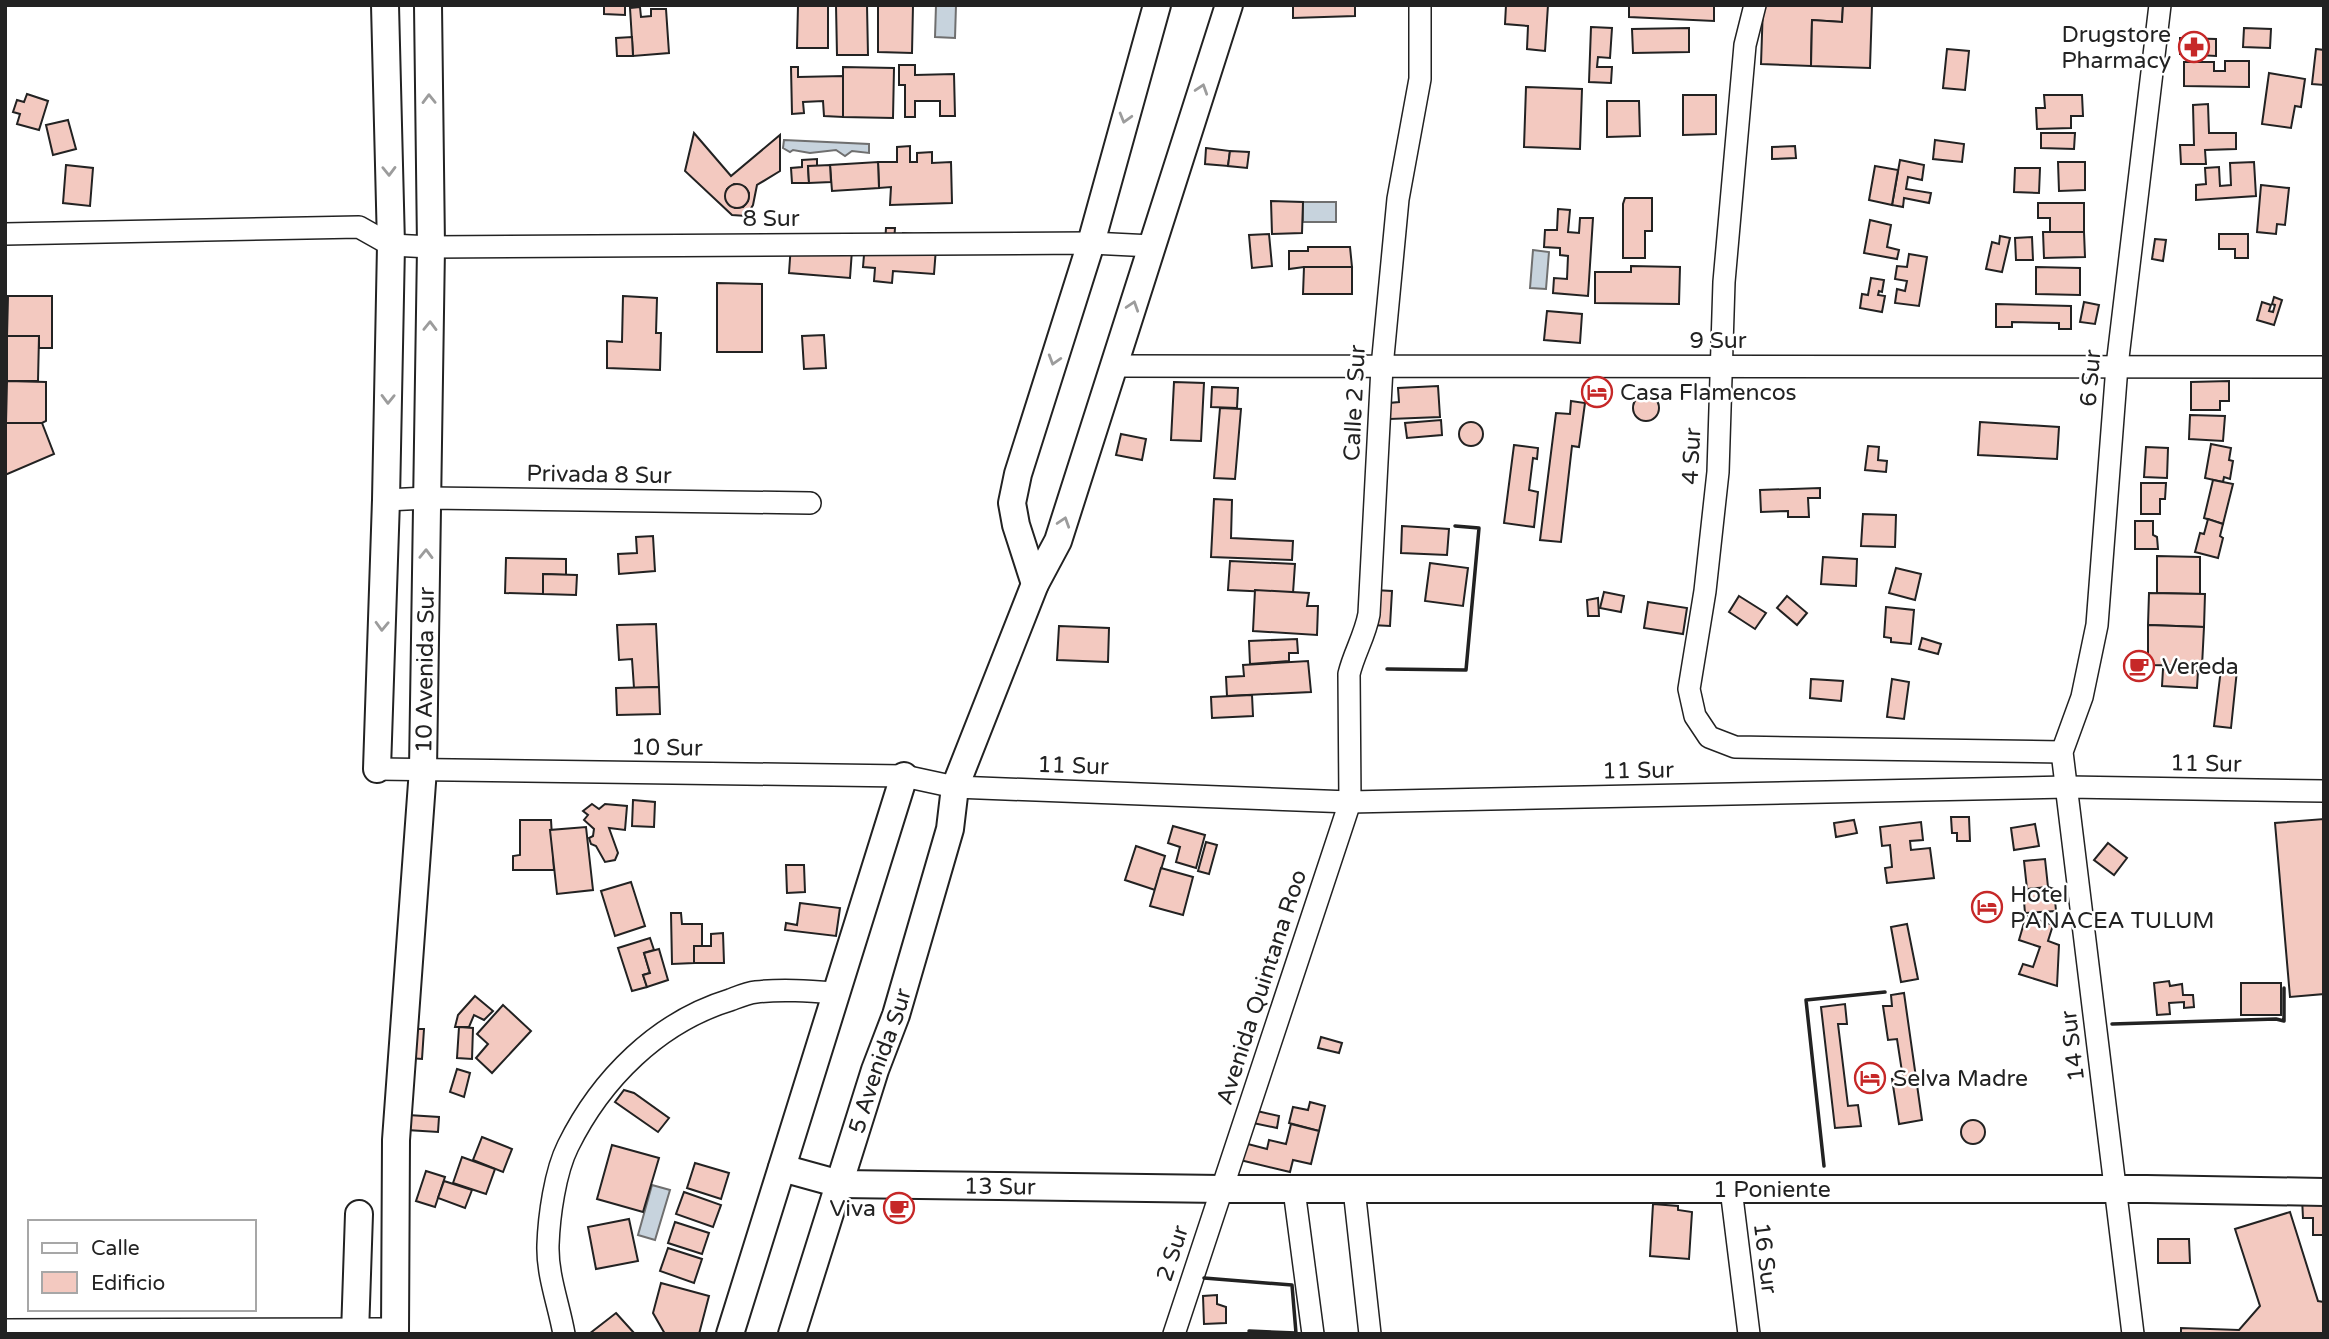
<svg xmlns="http://www.w3.org/2000/svg" width="2329" height="1339" font-family="'Varela Round',sans-serif">
<rect width="100%" height="100%" fill="#fff"/>
<g fill="#c7d3dd" stroke="#6f6f6f" stroke-width="2">
<polygon points="936,5 956,5 955,38 935,37"/>
<polygon points="784,140 869,144 869,153 852,151 845,156 836,150 810,153 793,150 790,152 783,148"/>
<rect x="1303" y="202" width="33" height="20"/>
<polygon points="1533,250 1549,252 1546,289 1530,288"/>
<polygon points="652,1185 670,1190 655,1240 638,1235"/>
</g>
<g fill="#f3c9c0" stroke="#222" stroke-width="2" fill-rule="evenodd">
<polygon points="604,5 625,5 625,15 604,14"/>
<polygon points="798,5 828,5 828,48 797,48"/>
<polygon points="836,5 867,5 868,55 837,55"/>
<polygon points="878,5 913,5 912,53 878,52"/>
<polygon points="1293,5 1355,5 1355,16 1293,18"/>
<polygon points="1506,5 1548,5 1545,51 1527,49 1528,26 1505,24"/>
<polygon points="1629,5 1714,5 1714,21 1629,17"/>
<polygon points="1763,5 1843,5 1842,22 1812,20 1811,66 1761,64"/>
<polygon points="1843,5 1872,5 1870,68 1811,66 1812,20 1842,22"/>
<polygon points="640,7 641,17 651,16 651,9 666,9 669,53 633,56 630,8"/>
<polygon points="1591,27 1612,28 1610,58 1598,57 1597,67 1612,67 1611,83 1589,82"/>
<polygon points="1689,28 1689,52 1633,53 1632,29"/>
<polygon points="2244,28 2271,29 2270,48 2243,47"/>
<polygon points="632,37 633,56 617,56 616,38"/>
<polygon points="2180,38 2216,39 2216,56 2180,54"/>
<polygon points="1947,49 1969,51 1965,90 1943,88"/>
<polygon points="2316,49 2324,50 2324,85 2312,84"/>
<polygon points="2225,61 2249,61 2249,87 2184,86 2184,62 2214,62 2214,71 2225,71"/>
<polygon points="899,65 915,65 915,75 954,74 955,116 940,116 940,101 915,101 915,117 905,117 905,85 899,85"/>
<polygon points="791,67 798,67 798,77 844,76 843,117 824,116 823,101 803,102 804,113 792,114"/>
<polygon points="843,67 894,68 893,118 843,117"/>
<polygon points="2269,73 2305,79 2301,107 2295,106 2291,128 2262,124"/>
<polygon points="1526,87 1582,89 1580,149 1524,147"/>
<polygon points="27,94 48,101 39,130 17,124 20,114 13,112 17,100 24,102"/>
<polygon points="1683,95 1716,95 1716,134 1683,135"/>
<polygon points="2044,95 2082,95 2083,116 2071,116 2071,128 2037,129 2036,108 2045,108"/>
<polygon points="1607,101 1639,101 1640,136 1607,137"/>
<polygon points="2208,104 2209,133 2236,133 2236,149 2205,150 2206,164 2181,164 2180,145 2194,145 2193,105"/>
<polygon points="68,120 76,149 53,155 46,125"/>
<path d="M694,133L731,176L780,135V171L757,185L753,205L746,216L732,215L685,171ZM734,184L745,187L749,193L748,201L743,207L735,208L726,200L727,189Z"/>
<polygon points="2041,133 2075,133 2074,149 2041,148"/>
<polygon points="1935,140 1964,144 1962,162 1933,159"/>
<polygon points="910,146 910,162 917,162 917,153 932,152 932,163 951,162 952,203 890,205 891,187 879,188 878,162 897,162 897,147"/>
<polygon points="1795,146 1796,158 1772,159 1772,147"/>
<polygon points="1206,148 1230,151 1228,166 1205,164"/>
<polygon points="1230,151 1249,152 1247,168 1228,166"/>
<polygon points="817,159 817,166 808,166 809,183 792,183 791,168 802,167 802,160"/>
<polygon points="1900,160 1924,165 1922,180 1908,177 1906,189 1931,193 1929,203 1904,198 1903,207 1892,205"/>
<polygon points="878,162 879,188 832,191 830,165"/>
<polygon points="2058,162 2085,162 2085,190 2059,191"/>
<polygon points="2254,162 2256,196 2196,200 2196,185 2206,184 2205,168 2219,167 2220,186 2231,185 2230,163"/>
<polygon points="66,165 93,168 90,206 63,203"/>
<polygon points="830,165 831,182 809,183 808,166"/>
<polygon points="1875,166 1898,170 1892,205 1869,200"/>
<polygon points="2015,168 2040,168 2039,193 2014,192"/>
<circle cx="737" cy="196" r="12"/>
<polygon points="2261,185 2289,188 2285,225 2277,224 2276,234 2257,232"/>
<polygon points="1625,198 1652,198 1652,231 1645,231 1645,258 1623,258 1623,204"/>
<polygon points="1271,201 1303,202 1302,233 1272,234"/>
<polygon points="2038,203 2084,203 2084,232 2050,232 2050,218 2038,218"/>
<polygon points="1558,209 1570,210 1568,232 1579,233 1580,218 1593,218 1588,296 1553,293 1554,278 1567,279 1568,256 1560,255 1560,248 1544,247 1545,230 1557,230"/>
<polygon points="1870,220 1891,225 1887,247 1899,250 1897,259 1864,253"/>
<polygon points="886,228 895,228 894,242 902,243 903,233 914,234 936,248 934,274 893,271 892,283 874,281 875,268 863,267 865,243 885,244"/>
<polygon points="2043,232 2084,232 2085,257 2044,258"/>
<polygon points="1269,234 1272,266 1252,268 1249,235"/>
<polygon points="2219,234 2248,234 2248,258 2235,258 2235,249 2219,249"/>
<polygon points="2000,236 2010,238 2002,272 1986,269 1992,242 1999,244"/>
<polygon points="2032,237 2033,260 2016,260 2015,238"/>
<polygon points="2155,239 2166,240 2163,261 2152,259"/>
<polygon points="791,244 852,250 850,278 789,273"/>
<polygon points="1308,247 1350,247 1352,267 1304,267 1289,269 1289,251 1308,251"/>
<polygon points="1909,254 1927,257 1919,306 1895,303 1897,289 1905,291 1907,281 1895,279 1897,266 1907,267"/>
<polygon points="1631,266 1680,267 1679,304 1595,303 1595,272 1631,272"/>
<polygon points="1304,267 1352,267 1352,294 1303,294"/>
<polygon points="2036,267 2080,268 2080,295 2036,294"/>
<polygon points="1871,278 1884,280 1882,292 1879,291 1878,295 1885,296 1882,312 1860,308 1862,294 1868,295"/>
<polygon points="717,283 762,284 762,352 717,352"/>
<polygon points="8,296 52,296 52,348 39,348 39,336 7,336"/>
<polygon points="623,296 657,298 656,333 661,333 660,370 607,368 607,341 622,342"/>
<polygon points="2274,297 2282,300 2274,325 2257,320 2262,302 2271,305 2269,311 2273,312 2275,305 2272,304"/>
<polygon points="2084,302 2099,305 2095,324 2080,322"/>
<polygon points="1996,304 2071,306 2071,329 2059,329 2059,323 2012,322 2012,327 1996,327"/>
<polygon points="1547,311 1582,314 1580,343 1544,340"/>
<polygon points="824,335 826,368 804,369 802,336"/>
<polygon points="7,336 39,336 38,381 7,381"/>
<polygon points="7,381 46,382 46,421 42,423 6,423"/>
<polygon points="2229,381 2229,401 2220,401 2220,410 2191,410 2191,382"/>
<polygon points="1174,382 1204,383 1201,441 1171,440"/>
<polygon points="1438,386 1440,417 1390,419 1389,403 1399,402 1398,388"/>
<polygon points="1212,387 1238,388 1237,408 1211,407"/>
<circle cx="1646" cy="408" r="13"/>
<polygon points="1571,401 1585,403 1579,447 1572,446 1561,542 1540,540 1556,413 1570,414"/>
<polygon points="1220,408 1241,409 1235,479 1214,478"/>
<polygon points="2190,415 2225,416 2223,441 2189,439"/>
<polygon points="1441,420 1442,435 1407,438 1405,423"/>
<polygon points="1980,422 2059,427 2057,459 1978,455"/>
<circle cx="1471" cy="434" r="12"/>
<polygon points="5,423 42,423 54,454 5,475"/>
<polygon points="1121,434 1146,439 1142,460 1116,455"/>
<polygon points="2211,444 2231,448 2229,460 2233,461 2230,479 2224,477 2223,482 2205,478"/>
<polygon points="1514,445 1538,448 1537,459 1533,458 1529,490 1538,492 1534,527 1504,523"/>
<polygon points="1868,446 1879,447 1878,460 1887,461 1886,472 1865,470"/>
<polygon points="2146,447 2168,448 2167,478 2144,477"/>
<polygon points="2213,480 2233,484 2223,524 2204,518"/>
<polygon points="2141,483 2166,483 2165,499 2160,499 2160,514 2141,514"/>
<polygon points="1820,488 1820,498 1808,498 1809,517 1788,517 1788,511 1761,512 1760,490"/>
<polygon points="1214,499 1232,500 1231,538 1293,541 1292,560 1211,557"/>
<polygon points="1863,514 1896,515 1895,547 1861,546"/>
<polygon points="2208,519 2223,524 2220,536 2223,538 2218,558 2195,552 2200,533 2204,534"/>
<polygon points="2135,521 2153,521 2153,535 2157,537 2158,549 2135,549"/>
<polygon points="1402,526 1449,529 1447,555 1401,553"/>
<polygon points="653,536 655,571 619,574 618,554 637,553 636,537"/>
<polygon points="2157,556 2200,557 2200,594 2157,593"/>
<polygon points="1823,557 1857,559 1856,586 1821,584"/>
<polygon points="506,558 566,559 566,575 543,574 543,594 505,593"/>
<polygon points="1230,561 1295,564 1293,593 1228,590"/>
<polygon points="1430,563 1468,568 1463,606 1425,601"/>
<polygon points="1896,568 1921,574 1915,600 1889,593"/>
<polygon points="543,574 577,575 576,595 543,594"/>
<polygon points="1255,590 1309,593 1307,606 1318,606 1317,635 1253,631"/>
<polygon points="1374,590 1392,591 1390,626 1372,625"/>
<polygon points="1604,592 1624,596 1621,612 1600,608"/>
<polygon points="2149,593 2205,594 2204,627 2148,625"/>
<polygon points="1739,596 1766,613 1755,629 1729,612"/>
<polygon points="1787,596 1807,613 1797,625 1777,608"/>
<polygon points="1598,598 1599,616 1588,616 1587,600"/>
<polygon points="1648,602 1687,608 1683,634 1644,628"/>
<polygon points="1886,607 1914,610 1911,644 1891,642 1891,638 1884,637"/>
<polygon points="656,624 659,687 634,688 632,659 619,660 617,625"/>
<polygon points="2148,625 2204,627 2202,666 2148,665"/>
<polygon points="1059,626 1109,628 1108,662 1057,660"/>
<polygon points="1922,638 1941,644 1938,654 1919,649"/>
<polygon points="1297,639 1298,653 1289,653 1289,661 1250,664 1249,641"/>
<polygon points="1308,661 1311,692 1227,696 1226,677 1244,676 1243,665"/>
<polygon points="2163,669 2198,671 2197,688 2162,686"/>
<polygon points="2221,669 2237,670 2231,728 2214,726"/>
<polygon points="1811,679 1843,681 1841,701 1810,698"/>
<polygon points="1892,679 1909,682 1904,719 1887,717"/>
<polygon points="659,687 660,714 617,715 616,688"/>
<polygon points="1252,695 1253,716 1212,718 1211,697"/>
<polygon points="633,800 655,802 654,827 632,826"/>
<polygon points="592,804 599,809 605,804 627,806 625,830 609,828 618,853 615,860 605,862 596,846 591,844 589,838 593,836 594,829 584,820 588,815 583,811"/>
<polygon points="1951,817 1969,817 1970,841 1957,841 1957,833 1952,833"/>
<polygon points="2324,819 2324,994 2290,997 2275,823"/>
<polygon points="520,820 551,820 554,870 513,870 513,856 520,855"/>
<polygon points="1854,820 1857,833 1836,837 1834,823"/>
<polygon points="1921,822 1923,840 1910,841 1911,850 1930,848 1934,878 1887,883 1885,868 1892,867 1890,845 1882,846 1880,827"/>
<polygon points="2035,824 2039,846 2014,850 2011,828"/>
<polygon points="1173,826 1205,835 1196,868 1176,862 1180,847 1168,843"/>
<polygon points="586,827 593,890 557,894 550,830"/>
<polygon points="1206,842 1217,845 1209,874 1198,871"/>
<polygon points="2108,843 2127,858 2114,875 2094,860"/>
<polygon points="1136,846 1165,856 1155,890 1125,880"/>
<polygon points="2045,859 2048,887 2027,889 2024,861"/>
<polygon points="786,865 804,865 805,892 787,893"/>
<polygon points="1161,868 1193,877 1183,915 1150,906"/>
<polygon points="631,882 645,926 615,936 601,891"/>
<polygon points="2048,887 2054,889 2056,911 2025,913 2023,890"/>
<polygon points="800,903 840,908 836,936 785,930 786,923 797,925"/>
<polygon points="671,913 681,913 682,924 702,924 702,946 694,946 694,963 672,964"/>
<polygon points="2026,916 2053,925 2048,941 2059,945 2057,986 2019,974 2023,964 2033,967 2040,947 2019,940"/>
<polygon points="1907,924 1918,979 1901,982 1891,927"/>
<polygon points="723,933 724,963 694,963 694,946 711,946 711,934"/>
<polygon points="650,938 654,950 644,953 650,973 643,975 647,987 632,991 618,948"/>
<polygon points="659,949 668,980 647,987 643,975 650,973 644,953"/>
<polygon points="2169,981 2170,986 2182,984 2183,995 2193,995 2194,1007 2184,1008 2184,1002 2169,1003 2170,1014 2157,1015 2154,983"/>
<rect x="2241" y="983" width="40" height="32"/>
<polygon points="1904,993 1922,1120 1899,1124 1892,1079 1903,1078 1897,1039 1888,1040 1883,1006 1892,1006 1891,995"/>
<polygon points="475,996 493,1011 484,1020 474,1015 469,1027 455,1027 458,1015"/>
<polygon points="1845,1004 1847,1024 1838,1024 1848,1106 1858,1105 1861,1126 1835,1128 1821,1007"/>
<polygon points="503,1005 531,1031 492,1073 476,1058 488,1044 477,1034"/>
<polygon points="459,1027 473,1028 472,1059 457,1058"/>
<polygon points="410,1029 424,1029 422,1059 409,1058"/>
<polygon points="1321,1037 1342,1043 1339,1053 1318,1048"/>
<polygon points="457,1069 470,1073 464,1097 450,1092"/>
<polygon points="624,1090 634,1093 669,1118 658,1132 615,1102"/>
<polygon points="1310,1102 1325,1106 1319,1131 1289,1123 1293,1107 1308,1110"/>
<polygon points="1257,1111 1279,1116 1277,1128 1253,1123"/>
<polygon points="408,1115 439,1117 438,1132 407,1130"/>
<circle cx="1973" cy="1132" r="12"/>
<polygon points="1291,1124 1319,1131 1311,1164 1293,1160 1290,1172 1240,1160 1244,1143 1267,1149 1269,1140 1286,1144"/>
<polygon points="482,1137 512,1149 503,1172 473,1160"/>
<polygon points="612,1145 659,1158 643,1212 597,1199"/>
<polygon points="462,1157 495,1169 486,1194 453,1183"/>
<polygon points="695,1163 729,1173 721,1199 687,1188"/>
<polygon points="426,1171 445,1177 435,1207 416,1201"/>
<polygon points="444,1181 472,1190 465,1208 438,1198"/>
<polygon points="684,1192 721,1205 713,1227 676,1214"/>
<polygon points="2324,1197 2324,1235 2313,1235 2313,1218 2303,1218 2302,1198"/>
<polygon points="1653,1204 1678,1206 1678,1210 1692,1212 1689,1259 1650,1256"/>
<polygon points="2290,1212 2318,1301 2324,1302 2324,1334 2181,1334 2181,1328 2239,1330 2260,1306 2235,1229"/>
<polygon points="629,1219 638,1261 596,1269 588,1227"/>
<polygon points="675,1222 709,1233 702,1254 668,1243"/>
<polygon points="2158,1239 2189,1239 2190,1263 2158,1263"/>
<polygon points="668,1248 702,1259 694,1283 660,1271"/>
<polygon points="661,1283 709,1296 699,1334 665,1334 653,1313"/>
<polygon points="1217,1295 1217,1304 1226,1307 1226,1323 1204,1324 1203,1296"/>
<polygon points="616,1313 635,1334 589,1334"/>
</g>
<g fill="none" stroke-linecap="round" stroke-linejoin="round">
<g stroke="#222" stroke-width="24">
<g id="minor">
<polyline points="1755,5 1745,45 1724,282 1718,472 1705,591 1689,689 1695,716 1709,737 1735,747 2062,752"/>
<polyline points="5,234 359,227 391,245 431,247 1091,243 1152,246"/>
<polyline points="1113,366 2324,367"/>
<polyline points="386,500 427,498 810,503"/>
<polyline points="377,769 904,776 955,787 1350,802 2067,787 2324,791"/>
<polyline points="1354,1189 1370,1334"/>
<polyline points="1731,1189 1749,1334"/>
<polyline points="1294,1190 1313,1334"/>
<polyline points="5,1330 395,1329"/>
<path d="M564,1334C559,1305 547,1275 548,1245C549,1216 555,1172 568,1146C601,1079 658,1022 730,1000C738,997 747,993 756,992C782,989 809,991 835,993"/>
<path d="M1174,1334L1350,802L1349,674C1354,653 1365,636 1369,614L1382,367L1398,199L1420,79V5"/>
<polyline points="2133,1334 2062,752 2082,697 2097,625 2117,366 2160,5"/>
</g>
</g>
<g stroke="#222" stroke-width="30">
<g id="tertiary">
<polyline points="1035,584 1016,525 1012,503 1018,474 1091,243 1157,5"/>
<polyline points="377,769 386,500 391,245 385,5"/>
<path id="s1" d="M782,1168L840,1184L1221,1189H2147L2324,1192"/>
<polyline points="355,1334 359,1214"/>
<path id="s2" d="M395,1334L396,1140L423,769L431,247L428,5"/>
<polyline points="730,1334 904,776"/>
<path id="s3" d="M792,1334L875,1070L896,1015L950,829L955,787L1035,584L1058,541L1229,5"/>
</g>
</g>
<use href="#minor" stroke="#fff" stroke-width="21"/>
<use href="#tertiary" stroke="#fff" stroke-width="26"/>
<g stroke="#222" stroke-width="3.5">
<polyline points="1387,669 1466,670 1479,528 1455,526"/>
<polyline points="2112,1024 2276,1019 2284,1021 2284,988"/>
<polyline points="1824,1166 1806,1000 1885,992"/>
<polyline points="1204,1278 1292,1285 1296,1333 1249,1331"/>
</g>
</g>
<defs><path id="oneway-chevron" d="M-2-3.5L2.5 0L-2 3.5" fill="none" stroke-width="1.6" stroke-linecap="round" stroke-linejoin="round" transform="scale(1.75)"/></defs>
<g stroke="#9c9c9c">
<use href="#oneway-chevron" transform="translate(1202 89) rotate(-72)"/>
<use href="#oneway-chevron" transform="translate(429 99) rotate(-91)"/>
<use href="#oneway-chevron" transform="translate(1125 118) rotate(106)"/>
<use href="#oneway-chevron" transform="translate(389 171) rotate(89)"/>
<use href="#oneway-chevron" transform="translate(1133 306) rotate(-72)"/>
<use href="#oneway-chevron" transform="translate(430 326) rotate(-89)"/>
<use href="#oneway-chevron" transform="translate(1054 360) rotate(107)"/>
<use href="#oneway-chevron" transform="translate(388 399) rotate(91)"/>
<use href="#oneway-chevron" transform="translate(1064 522) rotate(-72)"/>
<use href="#oneway-chevron" transform="translate(426 554) rotate(-89)"/>
<use href="#oneway-chevron" transform="translate(382 626) rotate(92)"/>
</g>
<defs>
<g id="pharmacy-ring" transform="scale(1.575)"><circle r="9.5" fill="#fff" stroke="#c62828" stroke-width="1.5"/><path d="M-2-6h4v4h4v4h-4v4h-4v-4h-4v-4h4Z" fill="#c62828"/></g>
<g id="hotel-ring" transform="scale(1.575)"><circle r="9.5" fill="#fff" stroke="#c62828" stroke-width="1.5"/><path d="M-6-4.5h1.5V1H6V5H4.5V3h-9V5H-6ZM-4 0a1.8 1.8 0 1 1 3.6 0ZM.5 0V-2.5h3Q6-2.5 6 0Z" fill="#c62828"/></g>
<g id="cafe-ring" transform="scale(1.575)"><circle r="9.5" fill="#fff" stroke="#c62828" stroke-width="1.5"/><path d="M-5.5-4.5H6V0H3Q3 3.5 0 3.5H-2.5Q-5.5 3.5-5.5 0ZM3-3.2v2h1.7v-2ZM-6 4.5H4V6H-6Z" fill="#c62828"/></g>
</defs>
<g fill-rule="evenodd">
<use href="#pharmacy-ring" x="2194" y="47"/>
<use href="#hotel-ring" x="1597" y="392"/>
<use href="#cafe-ring" x="2139" y="666"/>
<use href="#hotel-ring" x="1987" y="907"/>
<use href="#hotel-ring" x="1870" y="1078"/>
<use href="#cafe-ring" x="899" y="1208"/>
</g>
<g text-anchor="middle" stroke-width="5" stroke-linejoin="round" paint-order="stroke">
<g font-size="23" fill="#222" stroke="#fff" text-anchor="start">
<text x="2171" y="42" text-anchor="end">Drugstore<tspan x="2171" dy="26">Pharmacy</tspan></text>
<text x="1620" y="400">Casa Flamencos</text>
<text x="2162" y="674">Vereda</text>
<text x="2010" y="902">Hotel<tspan x="2010" dy="26">PANACEA TULUM</tspan></text>
<text x="1893" y="1086">Selva Madre</text>
<text x="876" y="1216" text-anchor="end">Viva</text>
</g>
<g font-size="23" fill="#222" stroke="#fff">
<text x="771" y="226">8 Sur</text>
<text x="1718" y="348">9 Sur</text>
<text transform="translate(2090 378) rotate(-85)" y="8">6 Sur</text>
<text transform="translate(1354 403) rotate(-87)" y="8">Calle 2 Sur</text>
<text transform="translate(1691 456) rotate(-87)" y="8">4 Sur</text>
<text transform="translate(599 474) rotate(1)" y="8">Privada 8 Sur</text>
<text dy="8" stroke="none"><textPath href="#s2" startOffset="665">10 Avenida Sur</textPath></text>
<text transform="translate(667 747) rotate(1)" y="8">10 Sur</text>
<text transform="translate(2206 763) rotate(1)" y="8">11 Sur</text>
<text transform="translate(1073 765) rotate(2)" y="8">11 Sur</text>
<text transform="translate(1638 770) rotate(-1)" y="8">11 Sur</text>
<text transform="translate(1261 987) rotate(-72)" y="8">Avenida Quintana Roo</text>
<text transform="translate(2072 1046) rotate(-97)" y="8">14 Sur</text>
<text dy="8" stroke="none"><textPath href="#s3" startOffset="287">5 Avenida Sur</textPath></text>
<text dy="8" stroke="none"><textPath href="#s1" startOffset="220">13 Sur</textPath></text>
<text dy="8" stroke="none"><textPath href="#s1" startOffset="992">1 Poniente</textPath></text>
<text transform="translate(1172 1253) rotate(-72)" y="8">2 Sur</text>
<text transform="translate(1766 1258) rotate(83)" y="8">16 Sur</text>
</g>
</g>
<rect width="2329" height="1339" fill="none" stroke="#222222" stroke-width="14"/>
<rect x="28" y="1220" width="228" height="91" fill="#ffffff" stroke="#a7a7a7" stroke-width="2"/>
<rect x="42" y="1243" width="35" height="10" fill="#ffffff" stroke="#a7a7a7" stroke-width="2"/>
<text x="91" y="1255" font-size="21" fill="#222222">Calle</text>
<rect x="42" y="1272" width="35" height="21" fill="#f3c9c0" stroke="#a7a7a7" stroke-width="2"/>
<text x="91" y="1290" font-size="21" fill="#222222">Edificio</text>
</svg>
